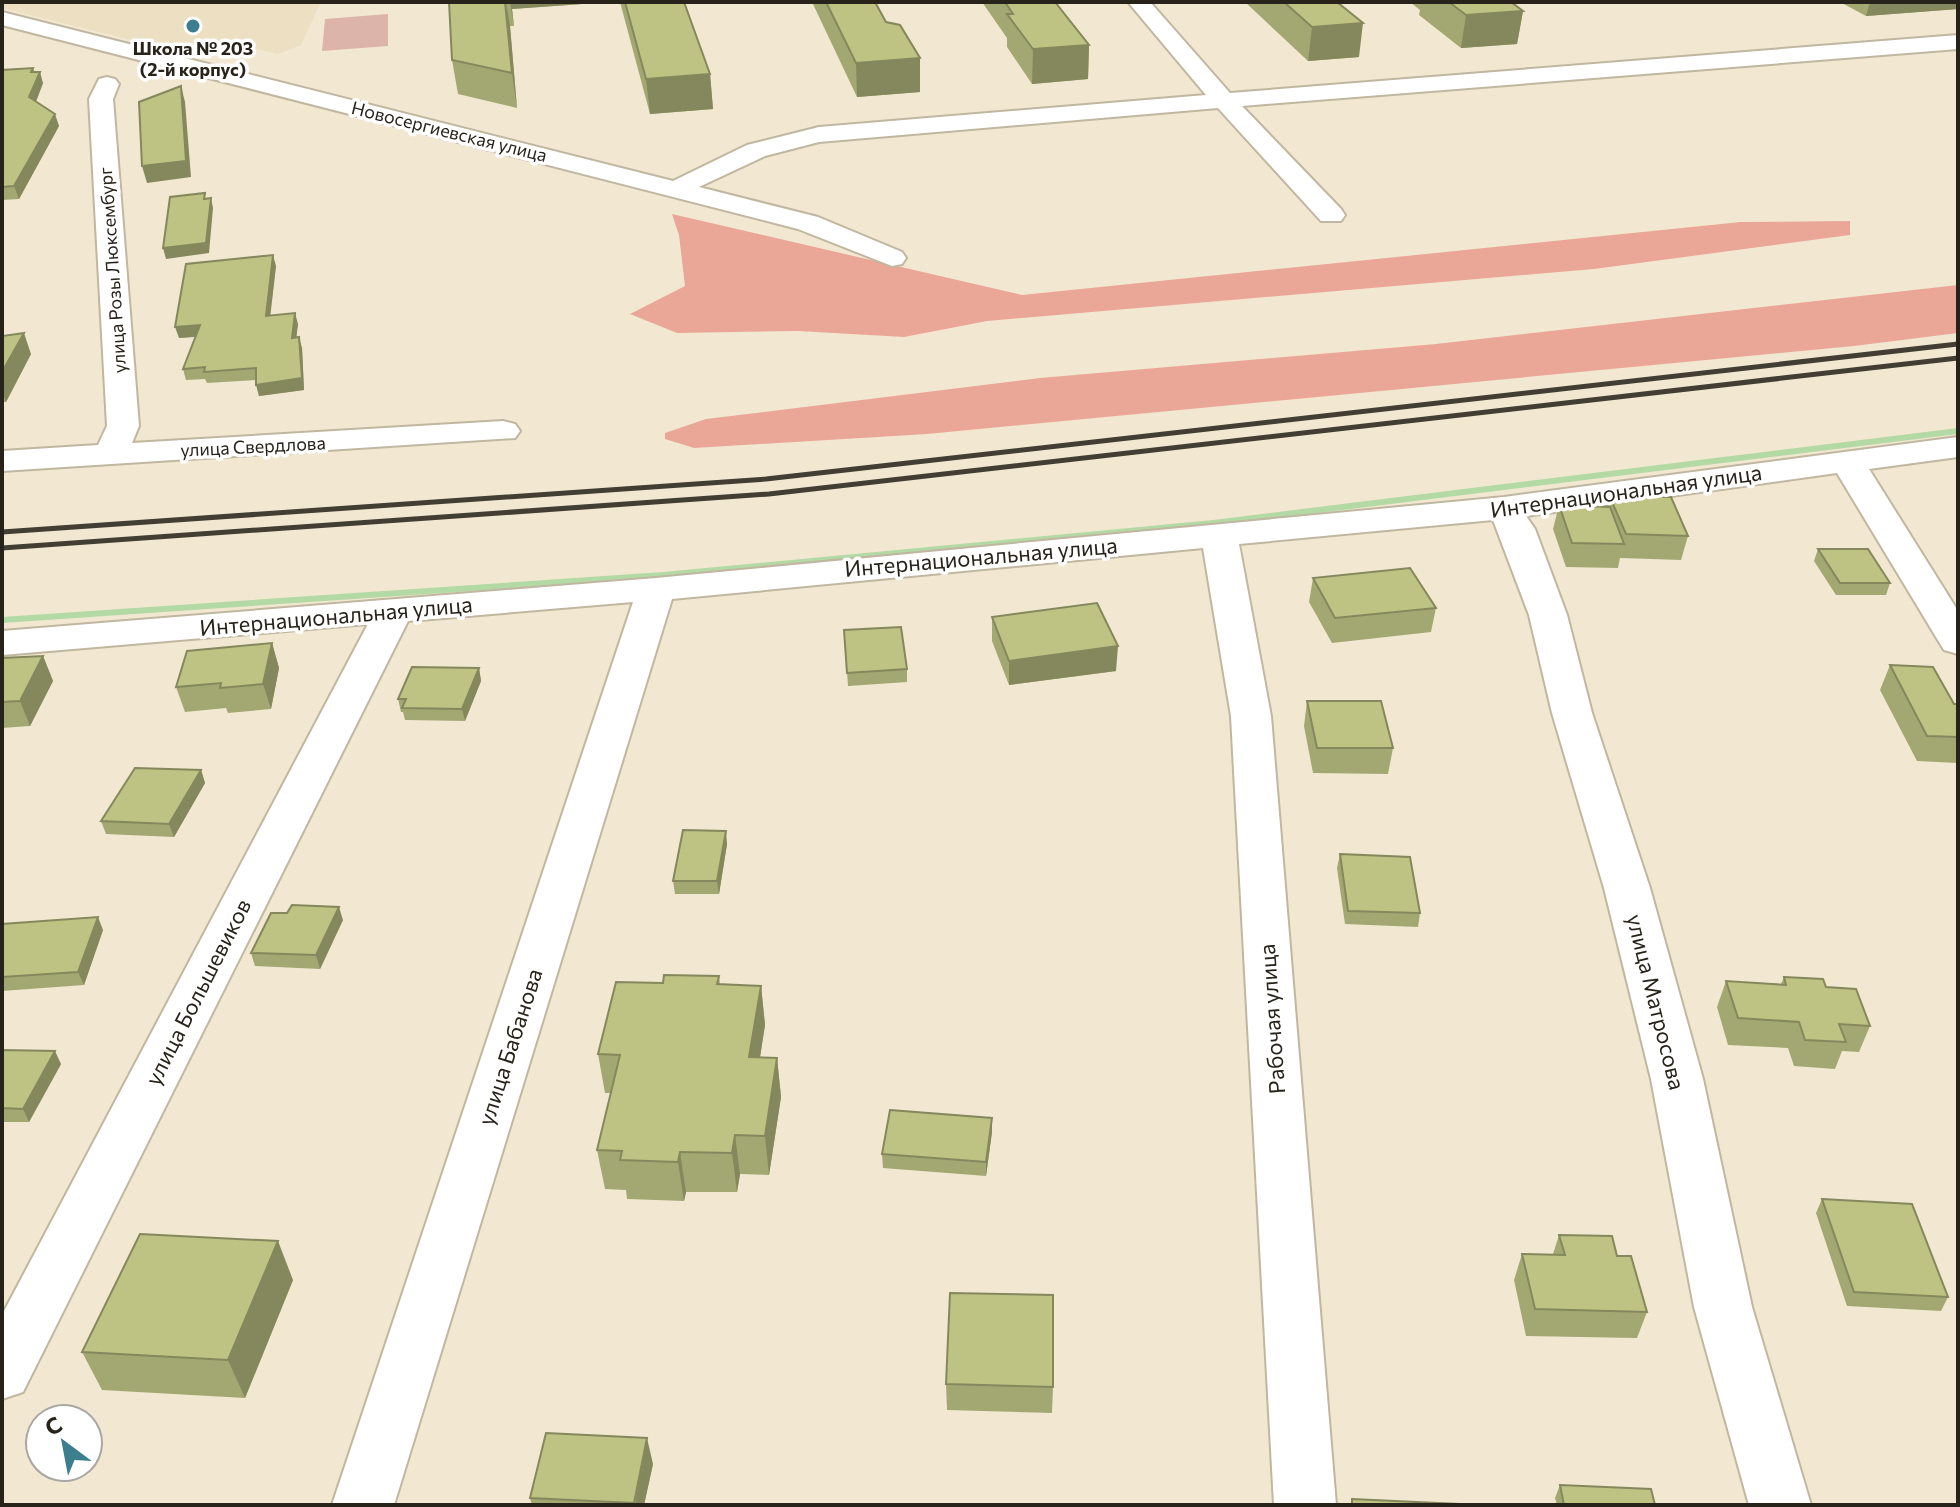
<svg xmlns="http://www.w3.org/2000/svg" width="1960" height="1507" font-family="Commissioner,sans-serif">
<rect width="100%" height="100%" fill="#f2e8d1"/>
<polygon fill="#eddfc1" points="2,2 321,2 301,45 278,54 240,45 204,58 2,8"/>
<polygon fill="#ddb4aa" points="388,14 388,46 322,51 325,19"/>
<g fill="#eaa798">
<polygon points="672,214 1022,295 1741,222 1850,221 1850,235 1594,269 987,321 904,337 798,331 677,333 630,314 685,286 679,235"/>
<polygon points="1958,285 1958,333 1854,346 927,434 694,448 665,439 665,433 706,419 1040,378 1436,344"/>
</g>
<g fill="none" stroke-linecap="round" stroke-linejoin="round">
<polygon fill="#b3daa5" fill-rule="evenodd" points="1958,428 1958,434 1213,526 663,578 2,623 2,617 663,572 1213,520"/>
<g stroke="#c1b7a1" stroke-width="4">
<g id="street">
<polygon points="1128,2 1150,2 1230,93 1958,35 1958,49 1242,106 1341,209 1345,215 1341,221 1321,221 1218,108 819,142 765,156 699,187 818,217 902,252 906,258 902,264 892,266 798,229 2,25 2,12 673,181 747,145 819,127 1206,95"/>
<polygon points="107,77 115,79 119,84 113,99 139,426 132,443 503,421 515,424 520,431 515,438 2,471 2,451 98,445 107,426 89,99 99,79"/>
<polygon points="1958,437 1958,457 1869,469 1958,611 1958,654 1944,650 1939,642 1837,473 1526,516 1535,529 1567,615 1592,713 1650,888 1703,1079 1752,1307 1811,1505 1749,1505 1694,1307 1651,1079 1604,888 1552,713 1529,615 1493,520 1239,544 1271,716 1336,1505 1274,1505 1231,716 1203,548 672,599 394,1505 332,1505 633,602 408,621 23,1392 2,1399 2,1315 368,624 2,655 2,631 656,578 1504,497"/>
</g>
</g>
<use href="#street" fill="#fff" fill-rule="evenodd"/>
<g stroke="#433e34" stroke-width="5">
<polyline points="2,532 766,479 1958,344"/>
<polyline points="2,548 769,494 1958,358"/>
</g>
</g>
<g fill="#a3a872">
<polygon points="449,2 610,2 512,9 514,26 510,26 517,108 458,94 452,60"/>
<polygon points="620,2 684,2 710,74 713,109 650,114"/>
<polygon points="812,2 875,2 920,92 857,97"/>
<polygon points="982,2 1055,2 1089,45 1088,79 1032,84 1007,47 1007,38"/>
<polygon points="1245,2 1337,2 1359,57 1308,61"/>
<polygon points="1410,2 1511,2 1523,11 1517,44 1461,48 1419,15 1420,10"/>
<polygon points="1840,2 1958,2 1958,9 1866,16"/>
<polygon points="33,68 34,72 43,83 36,102 59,126 19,199 2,200 2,70"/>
<polygon points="276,266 270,315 298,324 296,337 302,348 304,390 259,396 256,380 207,383 205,379 186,380 183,369 195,337 179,338"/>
<polygon points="2,336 31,354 6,402 2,402"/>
<polygon points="1609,495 1688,536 1681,560 1620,558 1618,568 1566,567 1553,529 1559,505 1606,506"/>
<polygon points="1818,549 1890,583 1886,595 1836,595 1814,561"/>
<polygon points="1313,578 1436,608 1431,632 1332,643 1309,602"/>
<polygon points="992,617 1116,671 1009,685 992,641"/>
<polygon points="844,630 907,669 907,682 848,686"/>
<polygon points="272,643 279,668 271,709 228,713 226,708 185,712 176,687"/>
<polygon points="43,656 53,681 30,726 2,728 2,658"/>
<polygon points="1890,665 1954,704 1958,704 1958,763 1917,761 1880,690"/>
<polygon points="479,668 481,681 465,721 405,720 403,712 401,712 398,699"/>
<polygon points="1307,701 1393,748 1388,774 1313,773 1304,726"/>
<polygon points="201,770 205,783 174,837 106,834 101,821"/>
<polygon points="727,844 719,894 675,894 673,881"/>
<polygon points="1340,854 1420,913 1418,927 1345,924 1337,868"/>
<polygon points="343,920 320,969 255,966 251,953"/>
<polygon points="2,924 103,930 84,985 2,991"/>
<polygon points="719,976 720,984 761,986 765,1025 760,1057 777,1058 781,1097 769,1175 740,1174 737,1192 686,1192 684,1201 627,1199 626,1190 605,1189 597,1150 611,1093 605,1093 598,1054 663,983"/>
<polygon points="1784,977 1826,987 1870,1026 1859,1052 1842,1051 1835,1069 1794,1066 1788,1048 1728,1045 1717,1007 1726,981 1781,984"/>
<polygon points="2,1050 61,1064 29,1122 2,1122"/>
<polygon points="992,1118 992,1132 986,1176 883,1168 882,1154"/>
<polygon points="1822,1199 1948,1297 1941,1311 1847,1306 1816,1213"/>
<polygon points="1559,1235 1617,1256 1647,1312 1637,1338 1526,1336 1514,1280 1522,1254 1553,1254"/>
<polygon points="293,1280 245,1398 102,1390 82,1352"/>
<polygon points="946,1384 1053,1387 1052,1413 947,1410"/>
<polygon points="653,1464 644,1505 532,1505 530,1498"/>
<polygon points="1560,1485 1655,1505 1557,1505 1555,1498"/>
</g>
<g fill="#85885c">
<polygon points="506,2 510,26 517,108 512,73"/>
<polygon points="510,2 610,2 512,9 514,26"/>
<polygon points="1870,2 1958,2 1958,9 1866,16"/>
<polygon points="1523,11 1517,44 1461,48 1466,15"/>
<polygon points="1363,23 1359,57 1308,61 1312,27"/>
<polygon points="1089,45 1088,79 1032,84 1033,49"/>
<polygon points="920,58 920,92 857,97 856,63"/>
<polygon points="33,68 36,79 40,72 43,83 33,109 29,97 31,72"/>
<polygon points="710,74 713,109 650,114 646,79"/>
<polygon points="181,86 185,102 191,177 147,183 142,166"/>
<polygon points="55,114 59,126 19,199 14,186"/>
<polygon points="211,198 213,208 209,253 166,259 163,248"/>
<polygon points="273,255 276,266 269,327 266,316"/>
<polygon points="295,313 298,324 295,349 292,338"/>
<polygon points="200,325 203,336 179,338 175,327"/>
<polygon points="24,333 31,354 6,402 2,391 2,372"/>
<polygon points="299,337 302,348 304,390 259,396 256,385"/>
<polygon points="272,643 279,668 271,709 263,684"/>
<polygon points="1118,646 1116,671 1009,685 1009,661"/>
<polygon points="43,656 53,681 30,726 20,701"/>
<polygon points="479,668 481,681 465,721 462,709"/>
<polygon points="201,770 205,783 174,837 169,824"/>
<polygon points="726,831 727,844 719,894 717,881"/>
<polygon points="339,907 343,920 320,969 316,955"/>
<polygon points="98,917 103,930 84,985 78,972"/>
<polygon points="761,986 765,1025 754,1096 749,1057"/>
<polygon points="55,1051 61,1064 29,1122 23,1109"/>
<polygon points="777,1058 781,1097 769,1175 765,1136"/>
<polygon points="992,1118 992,1132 986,1176 986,1162"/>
<polygon points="735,1135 740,1174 737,1192 732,1153"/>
<polygon points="680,1152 686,1192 684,1201 678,1162"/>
<polygon points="278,1241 293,1280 245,1398 228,1360"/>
<polygon points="647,1438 653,1464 644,1505 635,1505"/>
</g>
<g fill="#bec384" stroke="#85885c" stroke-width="2">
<polygon points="449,2 505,2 512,73 452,60"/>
<polygon points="625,2 684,2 710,74 646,79"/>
<polygon points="826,2 875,2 886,22 900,25 920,58 856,63"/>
<polygon points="1005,2 1055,2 1089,45 1033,49 1007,14 1013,14"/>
<polygon points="1284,2 1337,2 1363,23 1312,27"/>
<polygon points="1449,2 1511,2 1523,11 1466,15"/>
<polygon points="33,68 31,72 40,72 29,97 55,114 14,186 2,187 2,70"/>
<polygon points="181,86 186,161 142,166 139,102"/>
<polygon points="205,193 204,199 211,198 206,243 163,248 170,197"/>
<polygon points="273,255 266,316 295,313 292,338 299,337 302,378 256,385 256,368 204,372 205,367 183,369 200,325 175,327 186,264"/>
<polygon points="24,333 2,372 2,336"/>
<polygon points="1609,495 1671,497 1688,536 1626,534"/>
<polygon points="1559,505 1610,507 1624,544 1572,543"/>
<polygon points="1818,549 1868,549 1890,583 1840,583"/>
<polygon points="1410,568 1436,608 1335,618 1313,578"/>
<polygon points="1097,603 1118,646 1009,661 992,617"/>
<polygon points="901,627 907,669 847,673 844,630"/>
<polygon points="272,643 263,684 220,688 221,683 176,687 187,651"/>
<polygon points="43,656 20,701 2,702 2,658"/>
<polygon points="1890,665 1933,667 1954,704 1958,704 1958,737 1927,736"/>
<polygon points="412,667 479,668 462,709 402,708 406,699 398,699"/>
<polygon points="1307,701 1381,701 1393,748 1317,748"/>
<polygon points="135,768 201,770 169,824 101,821"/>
<polygon points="683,830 726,831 717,881 673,881"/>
<polygon points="1340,854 1410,857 1420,913 1348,911"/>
<polygon points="292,905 339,907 316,955 251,953 271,913 287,913"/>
<polygon points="98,917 78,972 2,977 2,924"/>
<polygon points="664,975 719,976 717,984 761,986 749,1057 777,1058 765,1136 735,1135 732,1153 680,1152 678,1162 620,1160 622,1151 597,1150 620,1055 598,1054 616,982 663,983"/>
<polygon points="1784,977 1823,979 1826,987 1856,989 1870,1026 1839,1024 1846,1042 1805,1040 1799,1022 1738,1018 1726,981 1786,985"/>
<polygon points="2,1050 55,1051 23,1109 2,1108"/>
<polygon points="890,1110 992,1118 986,1162 882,1154"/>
<polygon points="1822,1199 1912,1204 1948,1297 1854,1292"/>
<polygon points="140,1234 278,1241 228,1360 82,1352"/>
<polygon points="1559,1235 1612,1236 1617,1256 1631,1256 1647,1312 1535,1309 1522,1254 1565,1255"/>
<polygon points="950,1293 1053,1295 1053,1387 946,1384"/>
<polygon points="546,1433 647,1438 634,1503 530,1498"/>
<polygon points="1560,1485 1651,1489 1655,1505 1564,1505"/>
<polygon points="1352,1499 1459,1504 1459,1505 1352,1505"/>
</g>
<circle fill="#3b7e8e" stroke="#fff" stroke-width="3" cx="193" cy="26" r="8"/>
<g text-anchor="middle" stroke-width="7" stroke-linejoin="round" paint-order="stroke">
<g font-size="18" font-weight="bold" fill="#27231b" stroke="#fff">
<text x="193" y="55">Школа № 203<tspan x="193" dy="21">(2-й корпус)</tspan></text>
</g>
<g font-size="18" fill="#27231b" stroke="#fff">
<text transform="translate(449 132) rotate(14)" y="6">Новосергиевская улица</text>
<text transform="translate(113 270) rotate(-94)" y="6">улица Розы Люксембург</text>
<text transform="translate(253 447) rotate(-3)" y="6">улица Свердлова</text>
</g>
<g font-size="22" fill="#27231b" stroke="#fff">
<text transform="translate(1626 491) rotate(-8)" y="8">Интернациональная улица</text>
<text transform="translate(981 557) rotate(-5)" y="8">Интернациональная улица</text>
<text transform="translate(336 616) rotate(-5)" y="8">Интернациональная улица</text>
<text transform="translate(198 992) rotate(-63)" y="8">улица Большевиков</text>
<text transform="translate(1656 1002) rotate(76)" y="8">улица Матросова</text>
<text transform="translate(1272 1019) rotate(-94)" y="8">Рабочая улица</text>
<text transform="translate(510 1047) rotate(-72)" y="8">улица Бабанова</text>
</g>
</g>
<rect width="1960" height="1507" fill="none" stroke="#27231b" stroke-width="8"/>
<g transform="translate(64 1443) rotate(328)"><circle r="38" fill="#ffffff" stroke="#a9a7a4" stroke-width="2"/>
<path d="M0-6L14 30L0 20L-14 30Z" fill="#3b7e8e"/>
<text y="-12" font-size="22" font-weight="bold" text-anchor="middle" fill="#27231b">С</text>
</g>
</svg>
